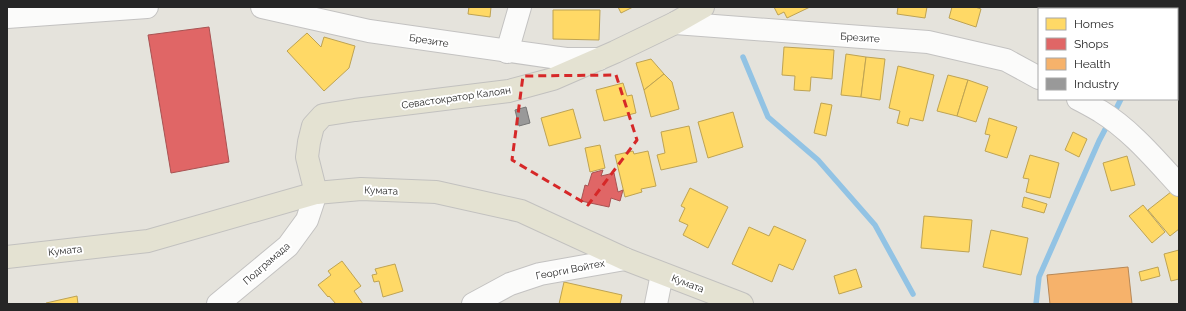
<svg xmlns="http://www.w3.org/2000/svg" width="1186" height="311" font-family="Raleway,sans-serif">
<rect width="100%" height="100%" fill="#e5e3dc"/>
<g fill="#ffd966" stroke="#bea353">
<polygon points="469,7 491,7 490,17 468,14"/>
<polygon points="618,7 633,7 621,13"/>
<polygon points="774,7 810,7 787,18 784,12 778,15"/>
<polygon points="898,7 927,7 925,18 897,14"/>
<polygon points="952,7 975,7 981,9 976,27 949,18"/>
<polygon points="1093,7 1132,7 1131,9 1092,9"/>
<polygon points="553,10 600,10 599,40 553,39"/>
<polygon points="307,33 321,47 324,37 355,46 349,68 324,91 287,51"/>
<polygon points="1179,46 1179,87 1178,91 1177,51"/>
<polygon points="784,47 834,50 832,79 811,77 810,91 794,90 795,76 782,75"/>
<polygon points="846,54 866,57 861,97 841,95"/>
<polygon points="866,57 885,59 880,100 861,97"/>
<polygon points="651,59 664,74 644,90 636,63"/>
<polygon points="898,66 934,75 923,121 910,118 908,126 897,123 900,111 889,108"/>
<polygon points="664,74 672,82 679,109 651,117 644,90"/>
<polygon points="948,75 968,80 957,116 937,111"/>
<polygon points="968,80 988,87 976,122 957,116"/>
<polygon points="623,83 627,96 632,95 636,113 604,121 596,90"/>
<polygon points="821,103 832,105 826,136 814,133"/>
<polygon points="573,109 581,138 549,146 541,118"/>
<polygon points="733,112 743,147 708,158 698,122"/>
<polygon points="989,118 1017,127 1007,158 985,151 990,135 985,134"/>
<polygon points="689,126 697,162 661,170 657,155 665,153 661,132"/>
<polygon points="1073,132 1087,139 1079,157 1065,150"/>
<polygon points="600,145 605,168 590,172 585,148"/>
<polygon points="633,151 634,154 648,151 656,186 641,189 642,192 625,197 615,155"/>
<polygon points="1030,155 1059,163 1050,198 1026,192 1029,179 1023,178"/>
<polygon points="1127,156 1135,185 1111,191 1103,163"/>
<polygon points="690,188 728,207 708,248 683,235 688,225 679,221 685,208 681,206"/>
<polygon points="1176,188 1179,192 1179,229 1170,236 1148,210"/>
<polygon points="1024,197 1047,204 1044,213 1022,207"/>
<polygon points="1143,205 1165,232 1152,243 1129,216"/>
<polygon points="924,216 972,220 969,252 921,248"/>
<polygon points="774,226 806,240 793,270 779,264 772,282 732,264 749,227 769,236"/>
<polygon points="991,230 1028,238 1021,275 983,267"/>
<polygon points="1179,250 1179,279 1171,281 1164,254"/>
<polygon points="342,261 361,286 354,291 363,304 336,304 329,296 328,297 318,285 331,275 328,271"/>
<polygon points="395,264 403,291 383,297 379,281 374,282 372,275 377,274 375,269"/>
<polygon points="1158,267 1160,276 1141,281 1139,272"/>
<polygon points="856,269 862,287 839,294 834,276"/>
<polygon points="564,282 622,295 620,304 559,304"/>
<polygon points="77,296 78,304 47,304 46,303"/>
</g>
<g fill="#e06666" stroke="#a85353">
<polygon points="209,27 229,162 171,173 148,35"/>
<polygon points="603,170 601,176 614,173 618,192 623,190 620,201 611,198 609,207 581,201 585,185 588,186 592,173"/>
</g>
<polygon fill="#f6b26b" stroke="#b88856" points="1128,267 1132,304 1050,304 1047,275"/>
<polygon fill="#999" stroke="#767676" points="526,107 530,123 519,126 515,110"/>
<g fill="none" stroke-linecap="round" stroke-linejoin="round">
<g stroke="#92c3e4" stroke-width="5.5">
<polyline points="1146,9 1146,7"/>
<polyline points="743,57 768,117 818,160 875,225 913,294"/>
<polyline points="1113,115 1121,99"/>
<polyline points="1036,304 1039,277 1099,141 1109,122"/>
</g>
<g stroke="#c3c2c1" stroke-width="24">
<g id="minor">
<polyline points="262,7 369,31 566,59 599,59"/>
<polyline points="7,17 147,7"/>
<polyline points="675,23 928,42 1006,60 1039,78"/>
<polyline points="507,52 520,7"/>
<path d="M1078,99C1086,103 1093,107 1100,111C1131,130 1155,159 1179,185"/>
<polyline points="218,304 288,246 307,220 316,193"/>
<polyline points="473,304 510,284 540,274 625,259"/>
<polyline points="656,304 662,274"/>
</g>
</g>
<g stroke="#c2c1bf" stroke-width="24">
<g id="major">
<polyline points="316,193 307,157 309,142 313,126 323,115 355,110 509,91 553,79 615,52 675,23 703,7"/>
<polyline points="7,257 148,241 316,193 361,189 436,192 521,211 625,259 742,304"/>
</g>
</g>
<use href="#minor" stroke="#fbfbfa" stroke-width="22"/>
<use href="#major" stroke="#e4e2d2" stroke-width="22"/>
</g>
<path fill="none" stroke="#d62828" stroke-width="3" stroke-dasharray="8 5" stroke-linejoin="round" d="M616,75L637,140L588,205L512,160L523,76Z"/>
<g text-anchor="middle" stroke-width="4" stroke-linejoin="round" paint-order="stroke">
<g font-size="10" fill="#262626" stroke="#fff">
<text transform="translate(860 37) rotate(4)" y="4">Брезите</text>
<text transform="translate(429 40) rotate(9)" y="4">Брезите</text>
<text transform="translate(456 97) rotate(-8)" y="4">Севастократор Калоян</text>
<text transform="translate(381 190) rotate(2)" y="4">Кумата</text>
<text transform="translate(65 250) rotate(-6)" y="4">Кумата</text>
<text transform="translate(266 263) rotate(-41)" y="4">Подграмада</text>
<text transform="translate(570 269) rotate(-11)" y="4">Георги Войтех</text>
<text transform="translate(688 283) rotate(21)" y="4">Кумата</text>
</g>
</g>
<rect width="1186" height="311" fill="none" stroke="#262626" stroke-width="16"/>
<rect x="1038" y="8" width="140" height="92" fill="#ffffff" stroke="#a8a8a8"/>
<rect x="1046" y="18" width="20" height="12" fill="#ffd966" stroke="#a8a8a8"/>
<text x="1074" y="28" font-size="12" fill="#262626">Homes</text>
<rect x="1046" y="38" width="20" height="12" fill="#e06666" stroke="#a8a8a8"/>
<text x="1074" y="48" font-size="12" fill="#262626">Shops</text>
<rect x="1046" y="58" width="20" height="12" fill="#f6b26b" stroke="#a8a8a8"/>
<text x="1074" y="68" font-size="12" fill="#262626">Health</text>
<rect x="1046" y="78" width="20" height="12" fill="#999999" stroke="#a8a8a8"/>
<text x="1074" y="88" font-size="12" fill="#262626">Industry</text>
</svg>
